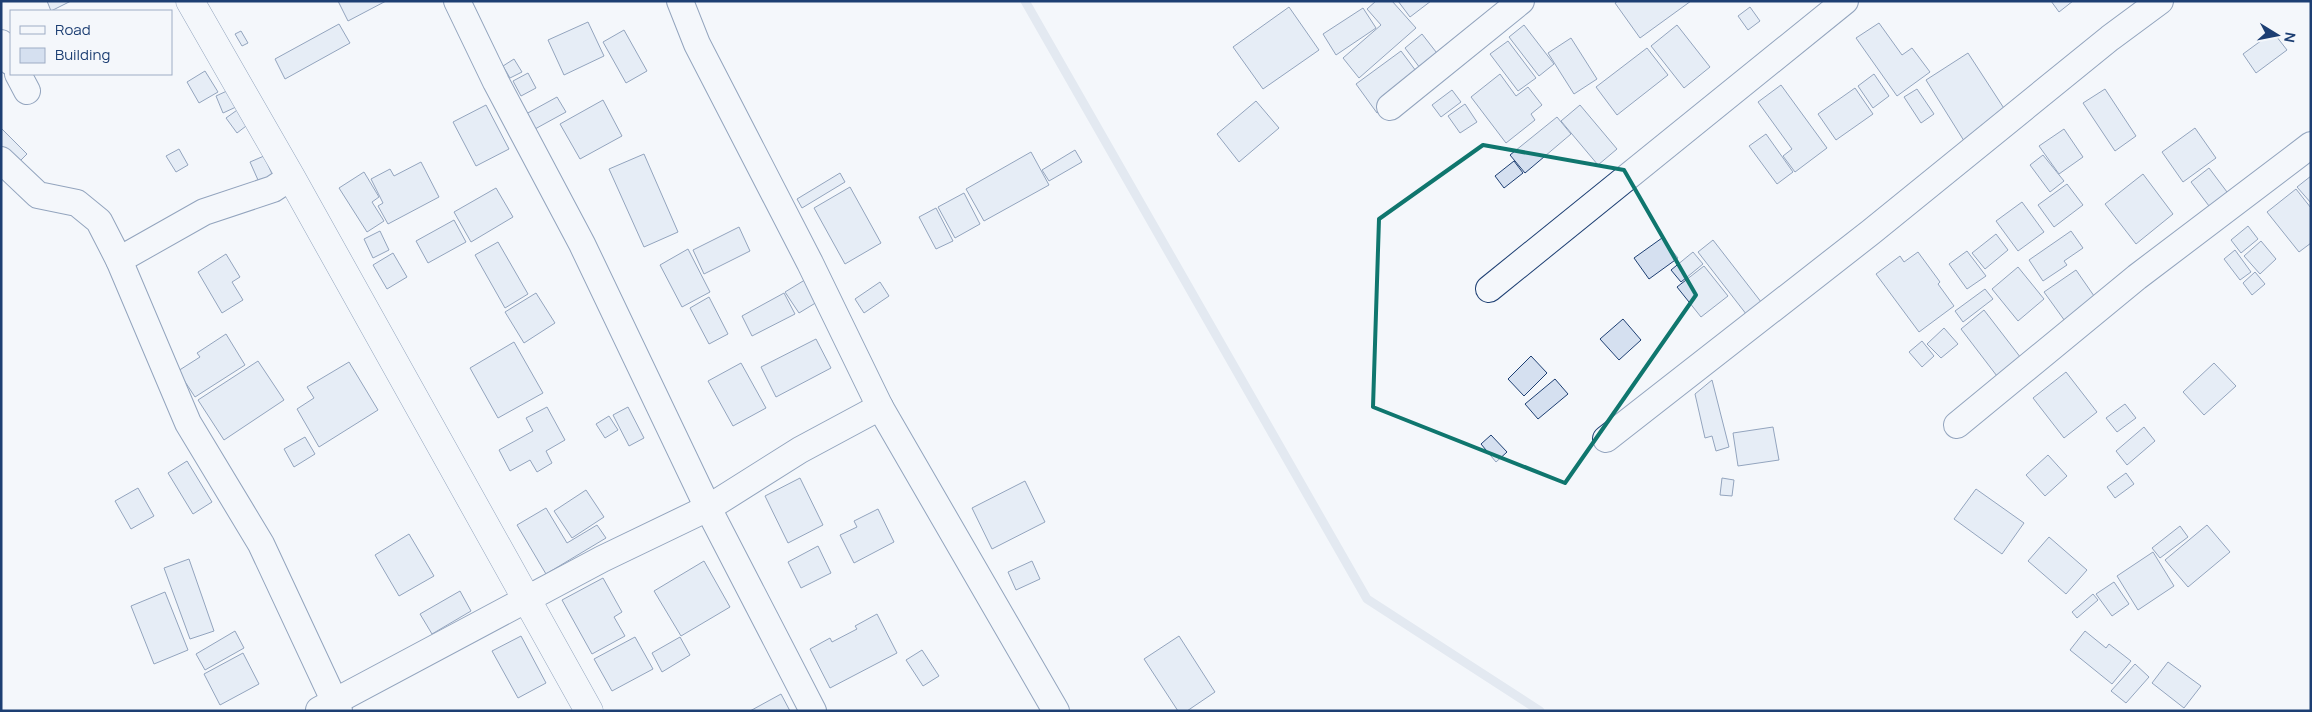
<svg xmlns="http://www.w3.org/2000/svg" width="2312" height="712" font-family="Manrope,sans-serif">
<rect width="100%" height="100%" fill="#f4f7fb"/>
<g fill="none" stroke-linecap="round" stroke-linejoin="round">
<polyline stroke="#cfd7e4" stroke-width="9" points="1025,1 1367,599 1540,711"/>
</g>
<g fill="#d5e0f0" stroke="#1d3f73">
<polygon points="47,1 71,1 51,11"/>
<polygon points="338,1 386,1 348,21"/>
<polygon points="1376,1 1392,1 1416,28 1359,78 1343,58 1381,25 1367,9"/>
<polygon points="1398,1 1431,1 1410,17"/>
<polygon points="1618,1 1691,1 1640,38 1615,3"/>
<polygon points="2051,1 2073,1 2059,12"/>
<polygon points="1289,7 1319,50 1263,89 1233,47"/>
<polygon points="1750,7 1760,21 1748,30 1738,16"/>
<polygon points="1363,8 1376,28 1336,55 1323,34"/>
<polygon points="588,22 604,56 564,75 548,40"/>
<polygon points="1879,23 1902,55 1912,48 1930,72 1897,96 1856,38"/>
<polygon points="339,24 350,43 285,79 275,59"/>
<polygon points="1524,25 1554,64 1539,76 1509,37"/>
<polygon points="1677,25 1710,67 1684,88 1651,46"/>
<polygon points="624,30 647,71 626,83 603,42"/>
<polygon points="241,31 248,43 242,46 235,34"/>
<polygon points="2273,32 2287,50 2256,73 2243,54"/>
<polygon points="1422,34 1447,66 1429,80 1405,48"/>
<polygon points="1571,38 1597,79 1574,94 1548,53"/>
<polygon points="1508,41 1536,78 1518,91 1490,54"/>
<polygon points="1647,48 1668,75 1617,115 1596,87"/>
<polygon points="1401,51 1422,79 1377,113 1356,84"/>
<polygon points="1968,53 2009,116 1966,144 1926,80"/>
<polygon points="514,59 522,72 510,78 503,66"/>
<polygon points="205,71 218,92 199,103 187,82"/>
<polygon points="528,73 536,88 521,96 513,81"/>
<polygon points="1500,74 1516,96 1528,87 1542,105 1531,114 1535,120 1506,143 1471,97"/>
<polygon points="1874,74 1889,96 1873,108 1858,86"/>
<polygon points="1781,85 1827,148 1795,172 1783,156 1792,149 1758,102"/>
<polygon points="1855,88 1873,114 1836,140 1818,114"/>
<polygon points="1917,89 1934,114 1921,123 1904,97"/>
<polygon points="2105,89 2136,136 2115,151 2083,103"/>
<polygon points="229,90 236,107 223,113 216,96"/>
<polygon points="1452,90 1461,102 1441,117 1432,105"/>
<polygon points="557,97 566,112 535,129 526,114"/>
<polygon points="603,100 622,136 580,159 560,124"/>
<polygon points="1256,101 1279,128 1239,162 1217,134"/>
<polygon points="1465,104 1477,122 1460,133 1448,116"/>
<polygon points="486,105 509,149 476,166 453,122"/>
<polygon points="1580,105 1617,149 1598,165 1561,121"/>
<polygon points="240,108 250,123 237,133 226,118"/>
<polygon points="1557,117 1571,134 1525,173 1510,155"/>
<polygon points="1,128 27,154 13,168 1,156"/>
<polygon points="2195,128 2216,158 2183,182 2162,152"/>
<polygon points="2064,129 2083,157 2059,174 2039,146"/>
<polygon points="1766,134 1793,172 1777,184 1749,146"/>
<polygon points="179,149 188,165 176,172 166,156"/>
<polygon points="1075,150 1082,162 1049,181 1042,170"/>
<polygon points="1031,152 1049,185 984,221 966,189"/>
<polygon points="644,154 678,232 644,247 609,169"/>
<polygon points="2043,155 2064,181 2050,192 2030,165"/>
<polygon points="264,156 276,183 262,189 250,162"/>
<polygon points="1514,161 1523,173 1504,188 1495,176"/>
<polygon points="421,162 439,197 388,224 378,206 383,203 371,179 390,169 394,176"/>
<polygon points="2209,168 2233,200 2215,214 2191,182"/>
<polygon points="364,172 379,197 372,202 384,221 367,232 339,188"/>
<polygon points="840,173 845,182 802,208 797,199"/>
<polygon points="2143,174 2173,214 2136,244 2105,204"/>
<polygon points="2311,176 2311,203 2297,187"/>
<polygon points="2067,184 2083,205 2054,227 2038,205"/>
<polygon points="850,187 881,243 845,264 814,208"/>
<polygon points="496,188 513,217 471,242 454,212"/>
<polygon points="2296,189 2311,208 2311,243 2299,252 2267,212"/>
<polygon points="964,193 980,224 955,238 938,207"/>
<polygon points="2022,202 2044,232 2018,251 1996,221"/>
<polygon points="936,208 953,241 936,249 919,217"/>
<polygon points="454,220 466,242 428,263 416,241"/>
<polygon points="2248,226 2258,239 2241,253 2231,240"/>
<polygon points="739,227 750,251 704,274 693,250"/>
<polygon points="380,231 389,250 373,258 364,239"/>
<polygon points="2071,231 2083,248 2064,261 2067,265 2043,281 2029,260"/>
<polygon points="1996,234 2008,250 1985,269 1972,253"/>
<polygon points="1662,238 1678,258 1649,279 1634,258"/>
<polygon points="1713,240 1765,307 1750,319 1698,252"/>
<polygon points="2261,241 2276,259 2260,274 2244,256"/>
<polygon points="498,242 528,294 505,308 475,255"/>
<polygon points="688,249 710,292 682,307 660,265"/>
<polygon points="2235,250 2251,272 2240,280 2224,259"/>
<polygon points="1967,251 1986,276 1967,289 1949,264"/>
<polygon points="1693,252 1703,264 1681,282 1671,270"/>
<polygon points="1918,252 1940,282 1938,284 1954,306 1919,332 1876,274 1900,256 1904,262"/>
<polygon points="393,253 407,277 387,289 373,265"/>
<polygon points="226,254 240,277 232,282 243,300 222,313 198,272"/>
<polygon points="1704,266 1728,296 1701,317 1677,287"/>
<polygon points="2018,267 2044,299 2018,321 1992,289"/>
<polygon points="2076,270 2101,306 2070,328 2044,292"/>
<polygon points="2255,272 2265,284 2252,295 2243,283"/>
<polygon points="808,278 822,299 799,313 785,292"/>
<polygon points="880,282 889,296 864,313 855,299"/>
<polygon points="1985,289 1993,299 1963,322 1955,311"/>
<polygon points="536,293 555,323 524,343 505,312"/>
<polygon points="784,293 795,314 752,336 742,316"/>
<polygon points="709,297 728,334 709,344 690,308"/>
<polygon points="1984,310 2024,362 2000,380 1961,329"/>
<polygon points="1623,319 1641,340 1619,360 1600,339"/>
<polygon points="1944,328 1958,344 1941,358 1927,344"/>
<polygon points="226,334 245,365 195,397 178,371 200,357 197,353"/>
<polygon points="816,339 831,368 776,397 761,367"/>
<polygon points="1922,341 1934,356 1922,367 1909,352"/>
<polygon points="514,342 543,393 498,418 470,368"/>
<polygon points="1531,356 1547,373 1524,396 1508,379"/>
<polygon points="258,361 284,400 224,440 198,400"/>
<polygon points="349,362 378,410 319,447 297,409 314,398 307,387"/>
<polygon points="741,363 766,408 733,426 708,381"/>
<polygon points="2214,363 2236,386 2204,415 2183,392"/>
<polygon points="2066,372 2097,412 2064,438 2033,398"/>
<polygon points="1555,379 1568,394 1538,419 1525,404"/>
<polygon points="1712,380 1729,447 1716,451 1712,436 1705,438 1695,394"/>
<polygon points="2125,404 2136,418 2117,432 2106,418"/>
<polygon points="547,407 565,440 546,451 552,463 537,472 530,460 510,471 499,450 533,431 526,418"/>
<polygon points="628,407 644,438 629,446 613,415"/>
<polygon points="609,416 618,430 605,438 596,424"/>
<polygon points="1773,427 1779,460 1738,466 1733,433"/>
<polygon points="2144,427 2155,441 2127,465 2116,451"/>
<polygon points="1491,435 1507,452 1496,462 1481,444"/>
<polygon points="305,437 315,454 294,467 284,449"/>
<polygon points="2048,455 2067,476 2045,496 2026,475"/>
<polygon points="187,461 212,502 193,514 168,473"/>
<polygon points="2126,473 2134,484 2115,498 2107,487"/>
<polygon points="800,478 823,525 788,543 765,496"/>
<polygon points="1722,478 1734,480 1732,496 1720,495"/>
<polygon points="1025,481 1045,522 992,549 972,508"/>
<polygon points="138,488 154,516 131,529 115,501"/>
<polygon points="1976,489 2024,523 2002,554 1954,519"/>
<polygon points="586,490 604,517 572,538 554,511"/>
<polygon points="546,508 567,543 597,525 606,538 546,574 517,525"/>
<polygon points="878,509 894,542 854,563 840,535 857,527 854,521"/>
<polygon points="2207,525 2230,552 2188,587 2165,560"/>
<polygon points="2180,526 2188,537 2160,558 2152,548"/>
<polygon points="409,534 434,576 399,596 375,555"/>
<polygon points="2049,537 2087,570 2066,594 2028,561"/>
<polygon points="818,546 831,573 801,588 788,562"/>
<polygon points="2153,552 2174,586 2138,610 2117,576"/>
<polygon points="189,559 214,631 190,639 164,568"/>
<polygon points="704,561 730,607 681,636 654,591"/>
<polygon points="1032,561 1040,579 1016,590 1008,572"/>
<polygon points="603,578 622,612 614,617 625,636 592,654 562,600"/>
<polygon points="2114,582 2129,604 2112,616 2096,594"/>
<polygon points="460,591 471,611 432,634 420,614"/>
<polygon points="165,592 188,650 154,664 131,606"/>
<polygon points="2093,594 2098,600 2077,618 2072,612"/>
<polygon points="877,614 897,653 830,688 810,649 830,638 832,642 857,629 855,626"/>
<polygon points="235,631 244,648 205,670 196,654"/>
<polygon points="2085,631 2106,648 2109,644 2131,661 2112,684 2070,650"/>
<polygon points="521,636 546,683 518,698 492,651"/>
<polygon points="1179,636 1215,692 1187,711 1178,711 1144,659"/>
<polygon points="635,637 653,669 612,691 594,659"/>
<polygon points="680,637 690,655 662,672 652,653"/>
<polygon points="922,650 939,676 923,686 906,660"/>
<polygon points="243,653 259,684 220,705 204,674"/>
<polygon points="2168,662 2201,686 2184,708 2152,683"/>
<polygon points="2135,664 2149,677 2126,703 2111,691"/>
<polygon points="781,694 790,711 750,711"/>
</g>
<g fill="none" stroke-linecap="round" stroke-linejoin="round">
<g stroke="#1d3f73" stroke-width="28">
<g id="minor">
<polyline points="457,1 496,82 582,244 708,508 813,711"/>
<polyline points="680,1 697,44 810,263 880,407 1056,711"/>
<polyline points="1,43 11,62"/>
<polyline points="18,74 27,91"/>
<polyline points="1390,107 1521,1"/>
<polyline points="1,160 38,195 77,203 99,221 119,260 188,423 261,544 339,711"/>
<polyline points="119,260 204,212 273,189 291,177"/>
<polyline points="1489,289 1845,1"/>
<polyline points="1957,425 2137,277 2311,145"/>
<polyline points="1606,439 1871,232 2110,38 2160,1"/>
<polyline points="319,710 602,559 708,508 800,450 880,407"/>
</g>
</g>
<g stroke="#1d3f73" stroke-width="29">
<polyline id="tertiary" points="190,1 291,177 589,711"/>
</g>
<use href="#minor" stroke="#f4f7fb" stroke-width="26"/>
<use href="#tertiary" stroke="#f4f7fb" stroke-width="28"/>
</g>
<path d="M0 0H2312V712H0ZM1483,145L1624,170L1696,295L1565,483L1373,407L1379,219Z" fill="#f4f7fb" fill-opacity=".55" fill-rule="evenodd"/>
<path fill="none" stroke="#0f766e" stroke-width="4" stroke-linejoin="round" d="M1483,145L1624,170L1696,295L1565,483L1373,407L1379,219Z"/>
<rect width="2312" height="712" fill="none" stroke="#1d3f73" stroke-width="5"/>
<rect x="10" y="10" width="162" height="65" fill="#f4f7fb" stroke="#9eadc5"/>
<rect x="20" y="26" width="25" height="8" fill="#f4f7fb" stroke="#9eadc5"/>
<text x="55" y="35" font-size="15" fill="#1d3f73">Road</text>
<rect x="20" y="48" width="25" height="15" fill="#d5e0f0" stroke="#9eadc5"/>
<text x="55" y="60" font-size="15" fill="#1d3f73">Building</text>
<g transform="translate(2277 35) rotate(100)" stroke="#f4f7fb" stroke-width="4" paint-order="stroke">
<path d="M0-4L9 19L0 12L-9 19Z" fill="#1d3f73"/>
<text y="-8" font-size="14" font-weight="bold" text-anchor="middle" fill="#1d3f73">N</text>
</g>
</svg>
